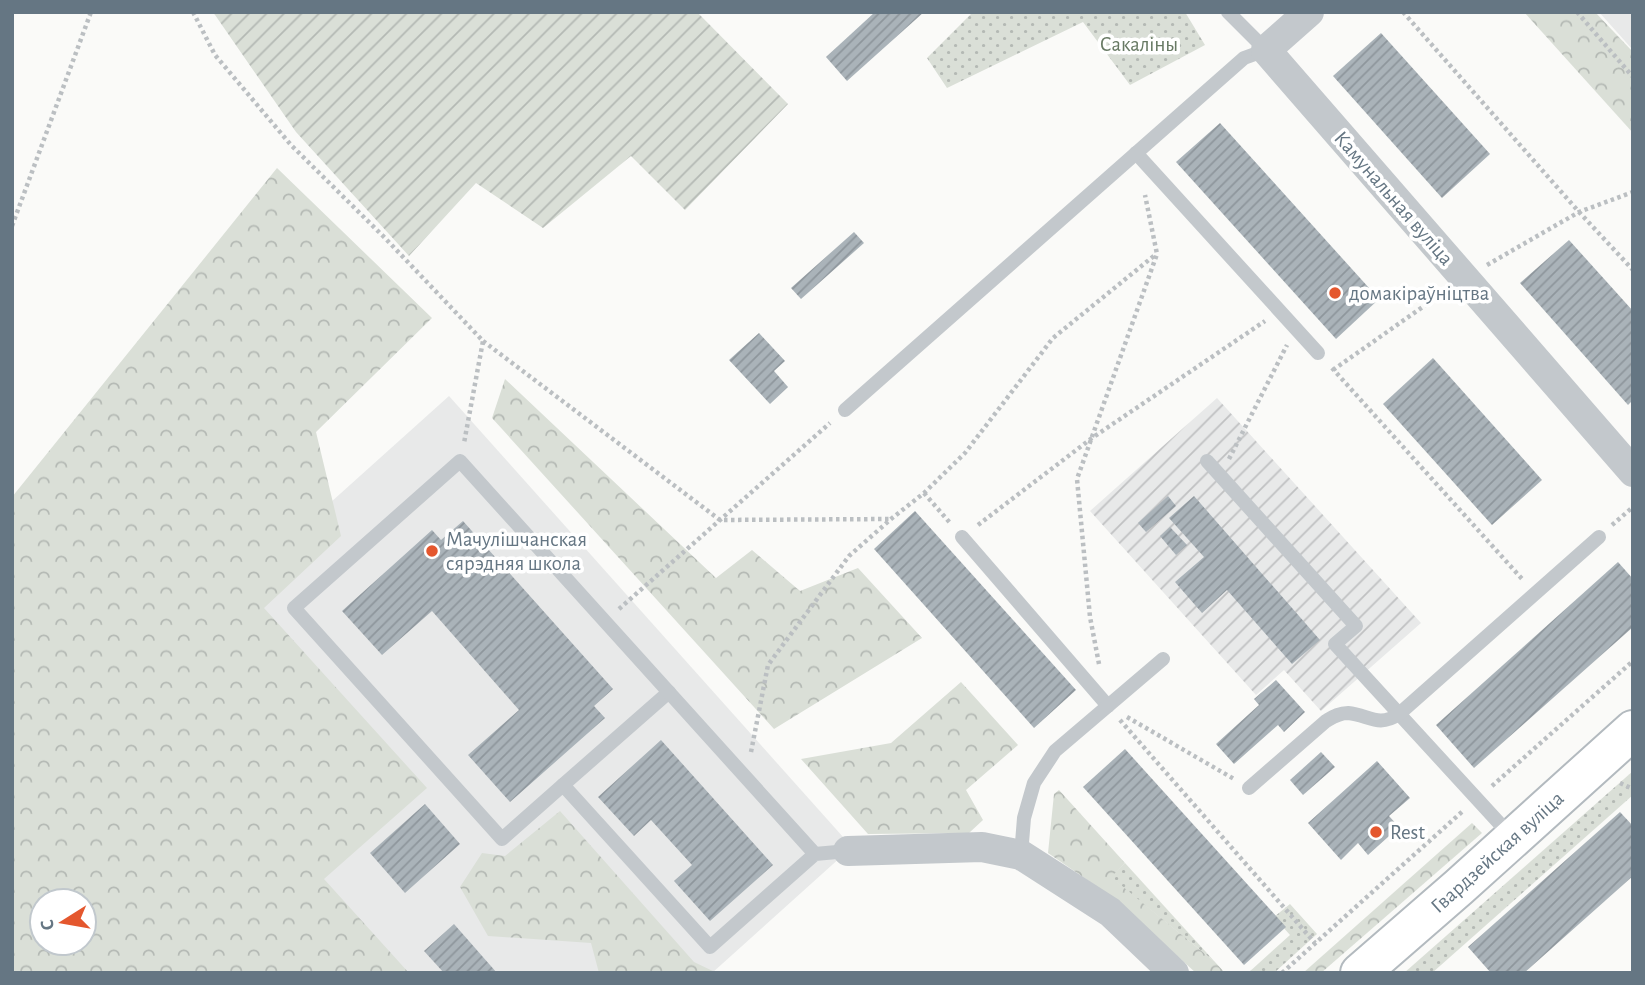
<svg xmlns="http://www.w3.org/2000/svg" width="1645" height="985" font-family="'Alegreya Sans',sans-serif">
<defs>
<pattern id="industrial-furrows" width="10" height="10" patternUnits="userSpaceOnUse" patternTransform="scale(1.75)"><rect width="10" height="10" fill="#e8e9e9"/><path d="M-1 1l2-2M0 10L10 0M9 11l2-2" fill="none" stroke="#c0c1c2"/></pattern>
<pattern id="grass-dots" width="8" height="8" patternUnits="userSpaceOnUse" patternTransform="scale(1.75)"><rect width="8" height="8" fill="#dadfd7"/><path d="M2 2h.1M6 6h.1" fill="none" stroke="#b4b9b4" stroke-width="1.8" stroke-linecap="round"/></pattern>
<pattern id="forest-crowns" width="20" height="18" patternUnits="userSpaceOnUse" patternTransform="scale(1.75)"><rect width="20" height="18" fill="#dadfd7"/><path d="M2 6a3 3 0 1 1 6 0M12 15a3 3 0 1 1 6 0" fill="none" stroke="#b4b9b4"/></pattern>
<pattern id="garden-furrows" width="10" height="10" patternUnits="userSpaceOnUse" patternTransform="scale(1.75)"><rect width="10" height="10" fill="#dadfd7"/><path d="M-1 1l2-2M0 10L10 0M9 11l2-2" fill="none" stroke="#b4b9b4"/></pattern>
<pattern id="building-hatch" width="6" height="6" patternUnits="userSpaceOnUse" patternTransform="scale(1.75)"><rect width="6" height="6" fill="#aab3b9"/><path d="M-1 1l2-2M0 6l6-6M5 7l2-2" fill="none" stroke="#8e969c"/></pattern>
</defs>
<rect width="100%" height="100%" fill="#fafaf8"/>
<g fill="#e8e9e9">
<polygon points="1599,12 1633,12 1633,50"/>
<polygon points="449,396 852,847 712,973 343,973 104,706"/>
</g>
<polygon fill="url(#industrial-furrows)" points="1217,398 1421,623 1321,711 1284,670 1256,695 1090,511"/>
<g fill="url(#grass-dots)">
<polygon points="973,12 1185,12 1205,45 1130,85 1083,22 947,88 927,58"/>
<polygon points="1633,771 1633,795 1432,973 1404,973"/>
<polygon points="1125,863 1215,962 1110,877"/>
<polygon points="1290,904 1317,934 1274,973 1248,973 1290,935 1274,917"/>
</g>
<g fill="url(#forest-crowns)" fill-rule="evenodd">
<polygon points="1524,12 1595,12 1633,52 1633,133"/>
<path d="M277,168L432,318L316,432L341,536L264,608L427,788L324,879L409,973H12V497ZM84,901V943H42V901Z"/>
<polygon points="505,379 716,578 752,550 800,591 858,568 922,638 774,729 492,418"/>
<polygon points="961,682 1018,745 966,790 983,820 969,833 868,834 801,759 891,743"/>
<polygon points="1059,790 1125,863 1111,877 1215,962 1225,973 1196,973 1112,897 1048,853 1054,794"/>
<polygon points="560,811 694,962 717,973 599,973 591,943 488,936 460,887 482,853 505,856"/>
<polygon points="1472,823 1482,833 1321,973 1303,973"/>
</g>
<polygon fill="url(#garden-furrows)" points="213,12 697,12 788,104 685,210 631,156 543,228 476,183 409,256 296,132"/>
<g fill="url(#building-hatch)">
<polygon points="875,12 924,12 847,81 826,57"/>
<polygon points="1381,33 1490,154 1442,198 1333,76"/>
<polygon points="1220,123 1379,299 1336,339 1176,162"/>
<polygon points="854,232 864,243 801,299 791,288"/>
<polygon points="1569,240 1633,311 1633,400 1628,405 1520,283"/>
<polygon points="759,333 785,361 774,371 788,387 770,404 729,360"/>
<polygon points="1433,358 1542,480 1492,525 1383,404"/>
<polygon points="1168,496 1176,506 1146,532 1138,523"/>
<polygon points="1194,496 1320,640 1292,664 1227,590 1202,613 1175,582 1204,557 1169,518"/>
<polygon points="915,511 1076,690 1034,728 874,549"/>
<polygon points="463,521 613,689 594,706 605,718 510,802 468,755 519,710 432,611 382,655 342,611 432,530 441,540"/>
<polygon points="1170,527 1187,545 1176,555 1160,536"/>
<polygon points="1618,562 1633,579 1633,627 1474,768 1436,725"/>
<polygon points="1276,680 1305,712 1284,732 1278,725 1234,764 1216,744 1259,705 1254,699"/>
<polygon points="661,740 773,865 710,921 674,881 692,865 651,820 634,836 598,797"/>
<polygon points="1125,749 1286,927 1244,965 1083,787"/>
<polygon points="1321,752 1335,767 1303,795 1290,780"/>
<polygon points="1377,761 1410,798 1389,816 1399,827 1368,855 1358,843 1341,860 1308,823"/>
<polygon points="425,804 460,844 405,893 370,853"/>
<polygon points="1620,812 1633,826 1633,876 1524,973 1491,973 1468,947"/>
<polygon points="454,924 497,973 444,973 424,951"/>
</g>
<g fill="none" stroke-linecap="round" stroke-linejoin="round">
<g stroke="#b3babf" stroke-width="42">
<polyline id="secondary" points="1360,973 1459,887 1633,730"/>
</g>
<g stroke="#bbbfc2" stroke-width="4.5" stroke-dasharray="3.5 3.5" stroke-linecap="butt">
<polyline points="193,12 215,55 291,145 385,238 483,341 464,443"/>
<polyline points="1403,12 1579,212 1633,270"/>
<polyline points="1577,12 1633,77"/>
<polyline points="12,226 91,12"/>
<polyline points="1487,265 1579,212 1633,192"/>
<polyline points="483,341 720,520 891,519"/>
<polyline points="1332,368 1523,580"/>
<polyline points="1333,370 1441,294"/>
<polyline points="1229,459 1287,345"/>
<polyline points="924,493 951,524"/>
<polyline points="978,525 1092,438 1265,321"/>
<polyline points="1612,525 1633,507"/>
<polyline points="619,609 830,423"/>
<polyline points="1099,664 1090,617 1077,479 1157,254 1145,195"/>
<polyline points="1127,717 1234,779"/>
<polyline points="1120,720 1315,943"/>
<polyline points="751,752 768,665 849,556 891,519 924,493 965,453 1053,338 1155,255"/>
<polyline points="1620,783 1633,789"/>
<polyline points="1492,786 1633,661"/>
<polyline points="1282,973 1464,810"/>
</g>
<g stroke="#c3c8cc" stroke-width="14">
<polyline points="1136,153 1318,353"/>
<polyline points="845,410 1244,58 1266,50 1228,12"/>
<polyline points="1207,461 1356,626 1335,644 1511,836"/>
<polyline points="962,537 1108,706"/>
<polyline points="563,785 669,692"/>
<path d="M1249,788L1326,721C1333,717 1339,713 1348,713C1369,715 1378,728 1399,714L1599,537"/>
<polyline points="815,854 460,461 294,608 502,839 563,785 710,947 815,854 848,851"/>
<polyline points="1021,855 1024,818 1034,783 1055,751 1163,659"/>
</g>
<g stroke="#c3c8cc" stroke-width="30">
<polyline points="1309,12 1266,50 1633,472"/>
<polyline points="848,851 982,847 1021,855 1110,912 1174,973"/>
</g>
<use href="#secondary" stroke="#fff" stroke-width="38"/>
</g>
<g fill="#e4572e" stroke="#fff" stroke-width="2.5">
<circle cx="1335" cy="293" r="7"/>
<circle cx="432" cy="551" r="7"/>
<circle cx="1376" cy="832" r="7"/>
</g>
<g text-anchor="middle" stroke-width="7" stroke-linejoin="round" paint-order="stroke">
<g font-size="21" fill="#687a64" stroke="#fff">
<text x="1139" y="51">Сакаліны</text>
</g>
<g font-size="21" fill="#657683" stroke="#fff">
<text transform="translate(1394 198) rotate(49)" y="7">Камунальная вуліца</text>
<text transform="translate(1497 852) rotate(-42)" y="7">Гвардзейская вуліца</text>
</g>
<g font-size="21" fill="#657683" stroke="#fff" text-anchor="start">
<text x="1349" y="300">домакіраўніцтва</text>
<text x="446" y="546">Мачулішчанская<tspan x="446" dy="24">сярэдняя школа</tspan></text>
<text x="1390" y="839">Rest</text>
</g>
</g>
<rect width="1645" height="985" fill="none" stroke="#657683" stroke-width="28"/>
<g transform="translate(63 922) rotate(259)"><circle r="33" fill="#ffffff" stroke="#c1c8cd" stroke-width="2"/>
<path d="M0-5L12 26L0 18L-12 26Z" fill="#e4572e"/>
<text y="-10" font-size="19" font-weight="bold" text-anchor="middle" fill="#657683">С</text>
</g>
</svg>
